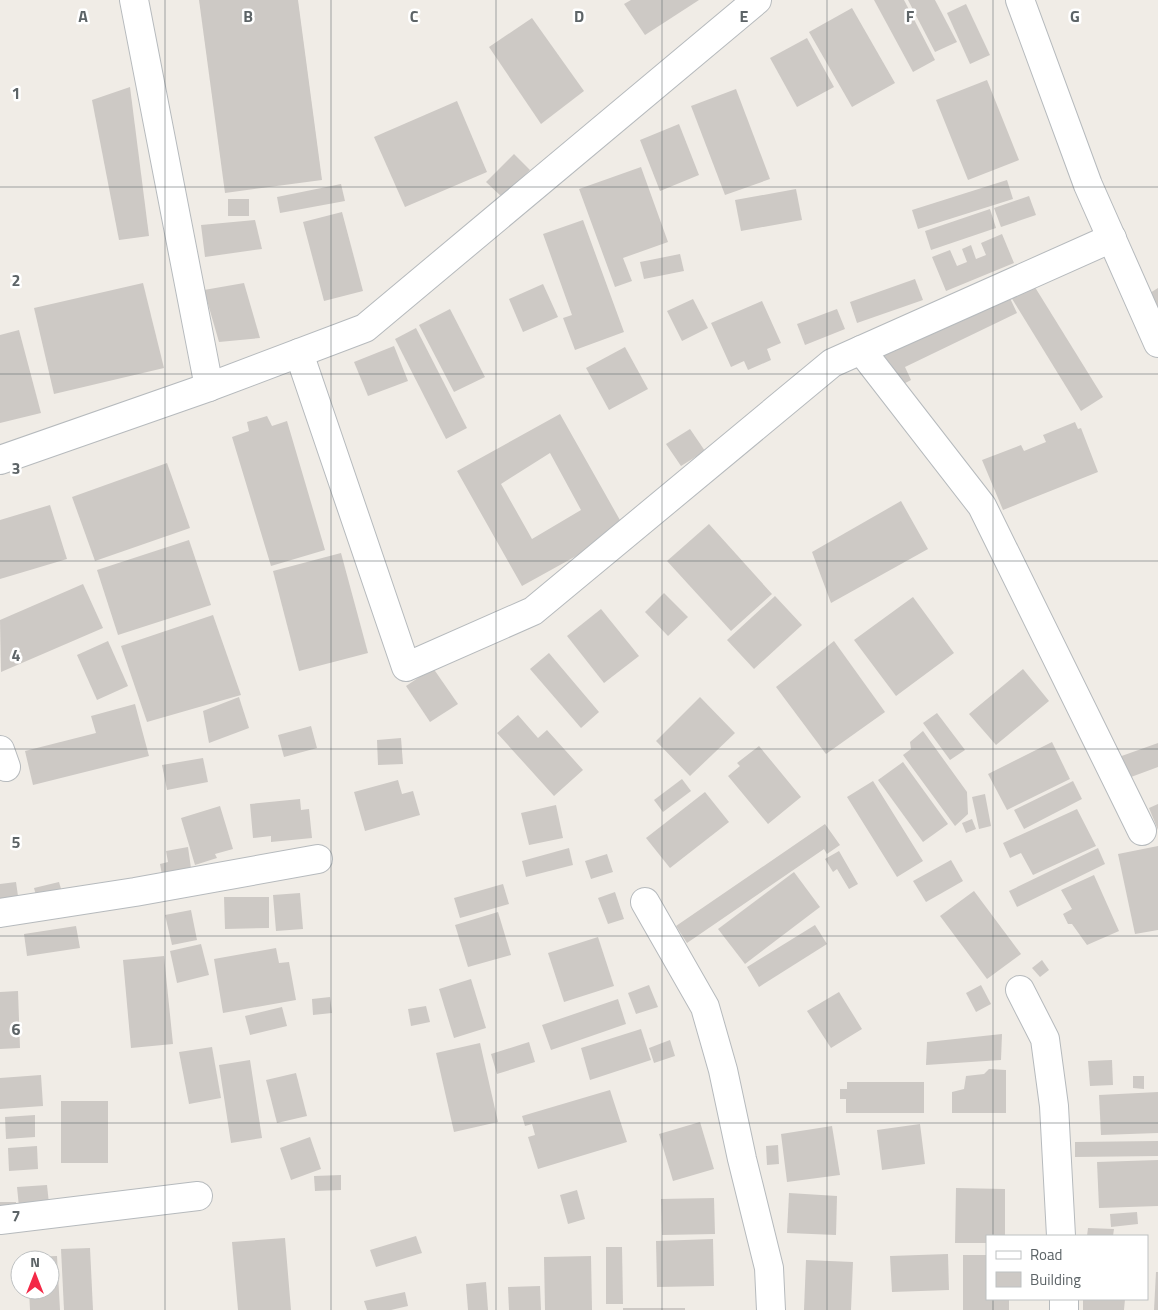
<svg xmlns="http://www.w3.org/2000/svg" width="1158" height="1310" font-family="'Titillium Web',sans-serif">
<rect width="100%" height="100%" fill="#f0ece6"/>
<g fill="#cdc9c5" fill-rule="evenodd">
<polygon points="199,0 298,0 322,180 225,193"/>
<polygon points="631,0 699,0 645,35 624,4"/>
<polygon points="874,0 904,0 935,60 913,72"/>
<polygon points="908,0 935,0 957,42 935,52"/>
<polygon points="966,4 990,55 970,64 947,13"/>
<polygon points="852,8 895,83 852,107 809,32"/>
<polygon points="532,18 584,91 541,124 489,47"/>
<polygon points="807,38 834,87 797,107 770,58"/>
<polygon points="987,80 1019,160 968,180 936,100"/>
<polygon points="130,87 149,236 119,240 92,100"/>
<polygon points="736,89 770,179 725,195 691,106"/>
<polygon points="457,101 487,172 405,207 374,137"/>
<polygon points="679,124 699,175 660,191 640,140"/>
<polygon points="514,154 530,170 503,198 486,182"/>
<polygon points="641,167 668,242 623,258 632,281 615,287 579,189"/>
<polygon points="1007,180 1013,199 918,229 912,210"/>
<polygon points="341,184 345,201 280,213 277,197"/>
<polygon points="796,189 802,220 741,231 735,200"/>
<polygon points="1029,196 1036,215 1001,227 994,208"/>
<rect x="228" y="199" width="21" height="17"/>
<polygon points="990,209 996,228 931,250 925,231"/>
<polygon points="342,212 363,291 324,301 303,222"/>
<polygon points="255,220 262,249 205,257 201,225"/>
<polygon points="583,220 624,332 575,350 563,318 572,315 543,234"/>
<polygon points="1002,234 1014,263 946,291 932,257 950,250 957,266 967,262 962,249 971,245 976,259 986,255 981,243"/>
<polygon points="680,254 684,271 644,279 640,262"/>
<polygon points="915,279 923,300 857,323 850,302"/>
<polygon points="143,283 164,368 54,394 34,308"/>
<polygon points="244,283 260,338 219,342 204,290"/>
<polygon points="543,284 558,317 523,332 509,299"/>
<polygon points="1033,284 1103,397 1081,411 1011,297"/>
<polygon points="1158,288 1158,317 1140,299"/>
<polygon points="1008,294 1017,313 905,367 911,380 894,389 876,357"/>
<polygon points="693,299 708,328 682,341 667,311"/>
<polygon points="762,301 781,343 767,349 771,360 748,370 744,361 731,367 711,323"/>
<polygon points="450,309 485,377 454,392 419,325"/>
<polygon points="837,309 845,329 805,345 797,324"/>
<polygon points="416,328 467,428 446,439 395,339"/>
<polygon points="19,330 41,413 0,423 0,335"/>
<polygon points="394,346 408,381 368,396 354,362"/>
<polygon points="625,347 648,389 609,410 586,368"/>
<path d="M560,414L625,529L522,586L457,471ZM550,453L581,510L532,539L501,484Z"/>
<polygon points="267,416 272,426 287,421 325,550 271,566 232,437 249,431 247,422"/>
<polygon points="1075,422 1078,429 1081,428 1098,472 1003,510 982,460 1021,445 1024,451 1046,442 1043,435"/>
<polygon points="690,429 705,451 681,466 666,444"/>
<polygon points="167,463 190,528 95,561 72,497"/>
<polygon points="901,501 928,549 831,603 812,552"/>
<polygon points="50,505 67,559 0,579 0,520"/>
<polygon points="709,524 772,594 731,631 667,561"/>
<polygon points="189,540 211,605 118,635 97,570"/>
<polygon points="341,553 368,653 299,671 273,571"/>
<polygon points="83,584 103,628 1,672 0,620"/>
<polygon points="664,593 688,617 668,636 645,612"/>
<polygon points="775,596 802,625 754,669 727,640"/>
<polygon points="913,597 954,653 896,696 854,640"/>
<polygon points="601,609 639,656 604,683 567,636"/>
<polygon points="213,615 241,695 147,722 121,646"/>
<polygon points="108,641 128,686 97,700 77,655"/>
<polygon points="834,641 885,712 826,754 776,687"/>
<polygon points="549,653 599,712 581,728 530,669"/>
<polygon points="433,668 458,704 430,722 406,686"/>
<polygon points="1023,669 1049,701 996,745 969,714"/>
<polygon points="239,697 249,728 209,743 203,711"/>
<polygon points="700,697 735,733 690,776 656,741"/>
<polygon points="135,704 149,756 33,785 25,751 96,733 91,716"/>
<polygon points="937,713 965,750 950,760 923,723"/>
<polygon points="518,715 538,738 547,730 583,770 554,796 497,733"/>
<polygon points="311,726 317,748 284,757 278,735"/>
<polygon points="923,731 967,792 968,814 955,826 903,755 911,749 910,742"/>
<polygon points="401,738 403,764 378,765 377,740"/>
<polygon points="1052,742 1070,779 1007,810 988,774"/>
<polygon points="1158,743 1158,767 1123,780 1116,758"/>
<polygon points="759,746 801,797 768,824 728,776 740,766 737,763"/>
<polygon points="203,758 208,782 167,790 162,765"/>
<polygon points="903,762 948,824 923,842 878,780"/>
<polygon points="682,779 691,791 663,812 654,800"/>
<polygon points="398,780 402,794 413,791 420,815 365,831 354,792"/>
<polygon points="873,781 923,861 897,877 847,797"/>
<polygon points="1073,781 1082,799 1024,829 1014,810"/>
<polygon points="705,792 729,822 670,868 646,838"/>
<polygon points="985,794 991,826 979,829 972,797"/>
<polygon points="300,799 301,810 309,809 312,838 271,842 271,836 253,838 250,804"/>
<polygon points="1158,804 1158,830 1149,808"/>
<polygon points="556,805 563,838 529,845 521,813"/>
<polygon points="220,806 233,849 215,854 217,858 195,865 181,818"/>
<polygon points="1077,809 1096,846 1033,875 1021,853 1010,858 1003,843"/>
<polygon points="972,819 976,829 966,833 962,823"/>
<polygon points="825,824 840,845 827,854 824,849 687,943 676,926"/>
<polygon points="1158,846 1158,930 1135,934 1118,854"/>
<polygon points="188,847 192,875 163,880 160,864 168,862 166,851"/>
<polygon points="569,848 573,865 526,877 522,861"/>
<polygon points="1098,848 1105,864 1017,907 1009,891"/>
<polygon points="839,851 858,884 849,889 837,869 833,872 825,859"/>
<polygon points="607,854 613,872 591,879 585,861"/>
<polygon points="951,860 963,881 926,902 913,881"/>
<polygon points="794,872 820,907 745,964 718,929"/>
<polygon points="1094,875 1119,931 1087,945 1072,924 1068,924 1063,914 1072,909 1061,890"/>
<polygon points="16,882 19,903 0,906 0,884"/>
<polygon points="59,882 64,899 39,906 34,888"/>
<polygon points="503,884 509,904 460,918 454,898"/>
<polygon points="974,891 1021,954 987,979 940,916"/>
<polygon points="615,892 624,919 608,924 598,898"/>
<polygon points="300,893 303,929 276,931 273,895"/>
<polygon points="224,897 269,897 269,928 225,929"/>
<polygon points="191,910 197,940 172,945 165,915"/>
<polygon points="498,912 511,955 468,967 455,925"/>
<polygon points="815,925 827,944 759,987 747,967"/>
<polygon points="76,926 80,948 27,956 24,934"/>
<polygon points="598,937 614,986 564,1002 548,953"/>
<polygon points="201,944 209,975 177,983 170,951"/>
<polygon points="276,948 279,963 289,962 296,1000 223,1013 214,959"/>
<polygon points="164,956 173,1044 131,1048 123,960"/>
<polygon points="1042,960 1049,970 1040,977 1032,968"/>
<polygon points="471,979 486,1028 454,1038 439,989"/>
<polygon points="649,985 658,1007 636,1014 628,993"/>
<polygon points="981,985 991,1004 976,1012 966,993"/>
<polygon points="18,991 20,1048 0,1049 0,992"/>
<polygon points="839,992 862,1029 831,1048 807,1011"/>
<polygon points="330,997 332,1013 313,1015 312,999"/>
<polygon points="618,999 626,1024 551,1050 542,1025"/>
<polygon points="426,1006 430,1022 411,1026 408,1009"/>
<polygon points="282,1007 287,1026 250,1035 245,1016"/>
<polygon points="641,1029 651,1060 590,1080 581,1048"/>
<polygon points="1002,1034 1001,1060 926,1065 927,1042"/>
<polygon points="670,1040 675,1056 654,1063 649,1048"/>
<polygon points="529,1042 535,1062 497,1074 491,1054"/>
<polygon points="480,1043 498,1122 454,1132 436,1053"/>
<polygon points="212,1047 221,1098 189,1104 179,1052"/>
<polygon points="250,1060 262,1138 231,1143 219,1065"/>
<polygon points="1112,1060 1113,1085 1090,1086 1088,1061"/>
<polygon points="989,1069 1006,1070 1006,1113 952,1113 952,1092 964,1089 966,1076 984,1074"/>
<polygon points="296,1073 307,1116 277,1123 266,1080"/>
<polygon points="41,1075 43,1106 0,1109 0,1078"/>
<polygon points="1133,1076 1144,1076 1144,1089 1133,1088"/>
<polygon points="847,1082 924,1082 924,1113 846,1113 846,1099 840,1099 840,1089 847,1089"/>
<polygon points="610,1090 627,1142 538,1169 528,1137 535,1135 532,1124 525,1126 522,1116"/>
<polygon points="1158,1092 1158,1133 1101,1135 1099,1095"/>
<rect x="61" y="1101" width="47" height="62"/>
<polygon points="35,1115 35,1137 6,1139 5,1117"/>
<polygon points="700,1122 714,1169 673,1181 659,1134"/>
<polygon points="920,1124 925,1164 882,1170 877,1130"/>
<polygon points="832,1126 840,1175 787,1182 781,1134"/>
<polygon points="310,1137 321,1169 291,1180 280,1148"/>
<polygon points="1158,1141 1158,1156 1075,1157 1075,1142"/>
<polygon points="778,1145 779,1164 767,1165 766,1146"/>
<polygon points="37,1146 38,1169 9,1171 8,1148"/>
<polygon points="1158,1160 1158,1206 1099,1208 1097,1162"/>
<polygon points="341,1175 341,1190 315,1191 314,1176"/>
<polygon points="47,1185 49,1204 19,1207 17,1187"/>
<polygon points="956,1188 1005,1189 1005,1236 987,1236 987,1243 955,1243"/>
<polygon points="577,1190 585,1219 568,1224 560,1195"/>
<polygon points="789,1193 837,1196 836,1235 787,1233"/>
<polygon points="714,1198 715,1234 662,1235 661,1199"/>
<rect x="0" y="1202" width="16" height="12"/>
<polygon points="1137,1212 1138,1224 1111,1227 1110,1214"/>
<polygon points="1088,1228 1114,1229 1113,1236 1087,1236"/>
<polygon points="416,1236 422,1253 376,1267 370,1250"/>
<polygon points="285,1238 291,1310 238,1310 232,1242"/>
<polygon points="713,1239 714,1286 657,1287 656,1241"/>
<polygon points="606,1247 622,1247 623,1304 606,1304"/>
<polygon points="90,1248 93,1310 64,1310 61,1249"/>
<polygon points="948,1254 949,1290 892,1292 890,1256"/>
<polygon points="963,1255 987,1255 987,1299 1009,1299 1009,1310 963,1310"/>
<polygon points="57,1256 60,1310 30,1310 29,1290 50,1290 50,1260 28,1260 28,1257"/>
<polygon points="591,1256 592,1310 545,1310 544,1257"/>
<polygon points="806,1260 853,1262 851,1310 804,1310"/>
<polygon points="1156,1272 1158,1272 1158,1310 1154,1310"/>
<polygon points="486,1282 488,1310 468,1310 466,1284"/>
<polygon points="540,1286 541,1310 509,1310 508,1287"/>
<polygon points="405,1292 408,1306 391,1310 367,1310 364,1301"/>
<polygon points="1083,1299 1125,1299 1124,1310 1083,1310"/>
<rect x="623" y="1308" width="62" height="2"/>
</g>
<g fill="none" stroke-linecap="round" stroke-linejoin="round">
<g stroke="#b6babd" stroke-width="30">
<g id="street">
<polyline points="134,0 209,387"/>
<polyline points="1020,0 1088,185 1158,343"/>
<polyline points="861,350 982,506 1142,831"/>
<polyline points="299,353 406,667 533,611 832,363 1112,238"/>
<polyline points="0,460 209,387 365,328 757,0"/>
<polyline points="0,750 6,767"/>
<polyline points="645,902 705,1007 723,1070 742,1159 769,1268 771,1310"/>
<polyline points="0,913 135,892 318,859"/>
<polyline points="1020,990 1045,1039 1054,1106 1061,1236"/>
<polyline points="0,1220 198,1196"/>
<polyline points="1064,1299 1064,1310"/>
</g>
</g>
<use href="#street" stroke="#fff" stroke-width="28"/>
</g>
<path fill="none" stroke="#5d6467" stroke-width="1" stroke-opacity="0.55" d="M165,0V1310M331,0V1310M496,0V1310M662,0V1310M827,0V1310M993,0V1236M0,187H1158M0,374H1158M0,561H1158M0,749H1158M0,936H1158M0,1123H1158M993,1299V1310"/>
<g font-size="16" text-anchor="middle" font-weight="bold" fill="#5d6467" stroke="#fff" stroke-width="5" stroke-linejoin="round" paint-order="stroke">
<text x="83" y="22">A</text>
<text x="248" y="22">B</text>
<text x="414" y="22">C</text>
<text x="579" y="22">D</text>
<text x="744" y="22">E</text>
<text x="910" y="22">F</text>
<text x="1075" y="22">G</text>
<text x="16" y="99">1</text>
<text x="16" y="286">2</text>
<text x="16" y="474">3</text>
<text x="16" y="661">4</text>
<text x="16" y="848">5</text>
<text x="16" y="1035">6</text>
<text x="16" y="1222">7</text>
</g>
<rect x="986" y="1235" width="162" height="65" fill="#ffffff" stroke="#bec1c2"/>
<rect x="996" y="1251" width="25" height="8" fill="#ffffff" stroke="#bec1c2"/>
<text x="1030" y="1260" font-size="15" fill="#5d6467">Road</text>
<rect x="996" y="1272" width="25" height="15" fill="#cdc9c5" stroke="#bec1c2"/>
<text x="1030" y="1285" font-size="15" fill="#5d6467">Building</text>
<g transform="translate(35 1275)"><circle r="24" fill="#ffffff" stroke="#bec1c2"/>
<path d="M0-4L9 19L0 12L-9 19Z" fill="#f32947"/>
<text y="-8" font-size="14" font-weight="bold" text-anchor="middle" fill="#5d6467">N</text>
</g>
</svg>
